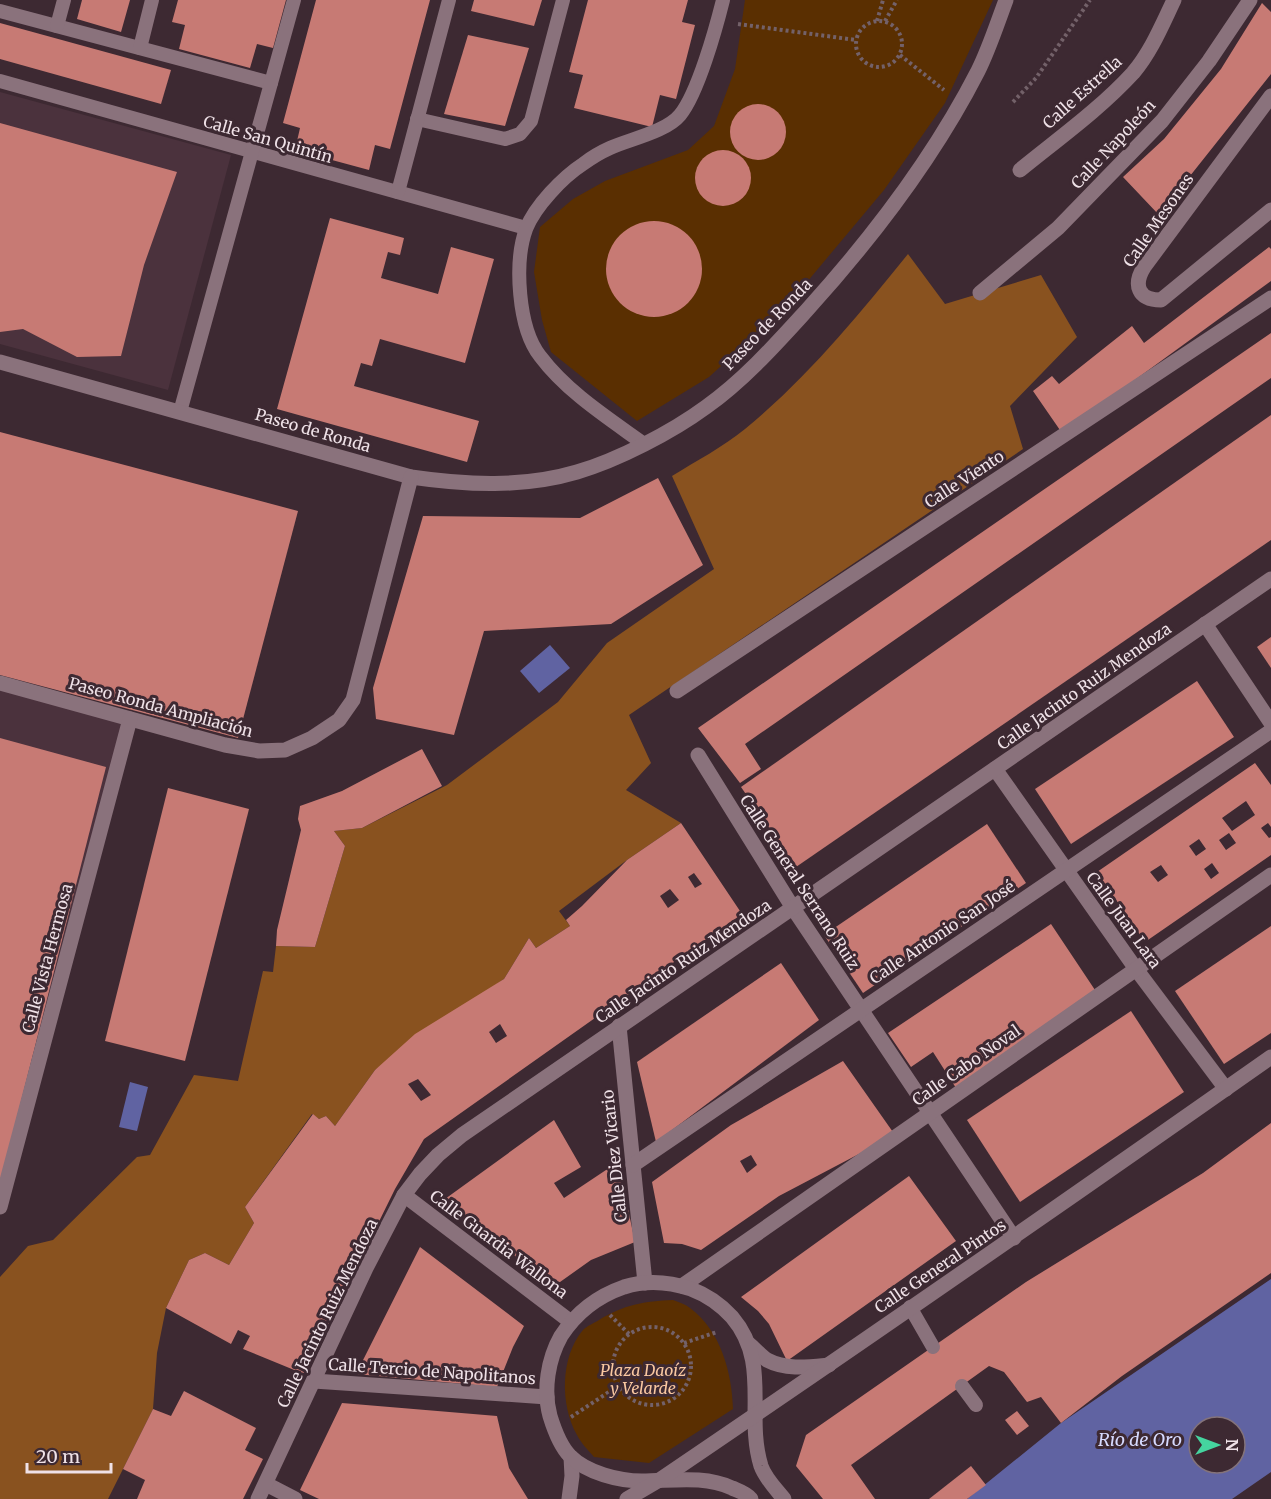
<svg xmlns="http://www.w3.org/2000/svg" width="1271" height="1499" font-family="Merriweather,serif">
<rect width="100%" height="100%" fill="#3d2932"/>
<g fill="#4b323d">
<polygon points="0,92 231,155 168,390 0,344"/>
<polygon points="0,683 130,719 0,1207"/>
</g>
<g fill="#5a2f01">
<polygon points="745,0 993,0 945,103 884,190 786,307 709,377 637,421 551,352 542,320 534,272 540,227 573,199 605,181 688,150 714,126 735,69"/>
<path d="M673,1300C678,1302 685,1304 690,1308C721,1331 732,1373 733,1409L649,1463L594,1457C588,1450 581,1443 577,1435C560,1405 560,1357 583,1330C587,1326 594,1323 599,1320C623,1305 645,1301 673,1300Z"/>
</g>
<path fill="#89521f" d="M908,254L945,304L1041,275L1077,337L1010,406L1023,449L629,715L651,763L626,790L681,823L627,860L559,911L570,926L536,948L529,938L504,979L375,1070L335,1126L326,1116L319,1119L312,1114L245,1207L254,1223L229,1265L205,1253L189,1260L166,1308L157,1353L153,1409L108,1499H0V1277L28,1246L53,1240L137,1157L150,1155L194,1075L238,1081L263,971L273,972L276,946L315,947L345,846L334,831L362,828L447,785L558,702L607,643L714,569L672,476C696,461 723,447 745,429C807,378 858,316 908,254Z"/>
<g fill="#6063a2" fill-rule="evenodd">
<polygon points="550,645 570,668 539,693 520,671"/>
<polygon points="130,1082 148,1087 137,1131 119,1127"/>
<path d="M1271,1279V1472L1232,1499H967L1061,1423ZM1199,1427H1235V1463H1199Z"/>
</g>
<g fill="#c77a74" fill-rule="evenodd">
<polygon points="82,0 130,0 121,32 77,19"/>
<polygon points="178,0 286,0 273,48 257,44 250,68 179,49 185,25 172,22"/>
<polygon points="316,0 430,0 390,149 375,145 369,170 295,150 300,128 283,123"/>
<polygon points="474,0 542,0 534,26 471,11"/>
<polygon points="588,0 688,0 682,22 695,25 676,99 660,95 652,127 574,108 583,75 569,72"/>
<polygon points="1262,3 1271,12 1271,74 1159,215 1123,177 1164,139 1221,69"/>
<polygon points="0,23 171,70 161,104 0,59"/>
<polygon points="468,35 529,48 505,126 444,114"/>
<circle cx="758" cy="132" r="28"/>
<polygon points="0,123 177,172 144,265 121,356 77,357 23,329 0,332"/>
<circle cx="723" cy="178" r="28"/>
<polygon points="330,218 404,238 400,255 388,252 381,278 438,294 451,247 494,259 465,363 380,339 372,366 361,363 354,386 479,421 467,462 277,409"/>
<circle cx="654" cy="269" r="48"/>
<polygon points="1269,247 1271,249 1271,281 1062,433 1033,391 1052,376 1059,384 1132,326 1144,343"/>
<polygon points="1271,333 1271,378 745,744 761,769 740,783 698,728"/>
<polygon points="1271,415 1271,540 796,867 741,787"/>
<polygon points="0,432 298,511 238,738 0,675"/>
<polygon points="658,478 703,565 611,624 484,631 454,735 376,719 373,688 423,516 580,518"/>
<polygon points="1271,637 1271,668 1257,647"/>
<polygon points="1197,681 1234,737 1071,844 1035,789"/>
<polygon points="0,738 106,767 1,1180 0,1179"/>
<polygon points="422,749 442,786 362,828 334,831 345,846 315,947 276,946 277,930 301,830 298,819 300,806 342,791"/>
<path d="M1255,763L1271,785V827L1268,823L1261,828L1269,838L1271,837V855L1145,942L1097,872ZM1246,801L1255,815L1232,831L1222,818ZM1229,833L1236,843L1226,850L1219,840ZM1199,839L1206,849L1196,856L1189,846ZM1212,863L1219,873L1211,879L1204,869ZM1161,865L1168,875L1158,882L1150,872Z"/>
<polygon points="168,788 249,809 185,1061 105,1041"/>
<path d="M681,823L742,914L424,1139L395,1189L304,1374L243,1349L250,1336L238,1330L231,1344L166,1308L189,1260L205,1253L229,1265L254,1223L245,1207L313,1114L319,1119L326,1116L335,1126L375,1070L415,1034L504,979L529,938L536,948L570,926L566,920L582,906L627,860ZM694,873L702,884L695,888L688,877ZM670,889L679,900L668,908L660,896ZM500,1024L507,1036L496,1043L489,1032ZM418,1079L431,1095L421,1101L408,1084Z"/>
<polygon points="987,824 1026,883 863,993 824,935"/>
<polygon points="1051,924 1097,993 956,1088 933,1052 911,1067 888,1033"/>
<polygon points="1271,926 1271,1033 1224,1064 1175,991"/>
<polygon points="781,963 819,1020 656,1142 637,1062"/>
<polygon points="1131,1011 1184,1092 1020,1202 967,1120"/>
<path d="M843,1061L895,1135L779,1196L701,1250L682,1244L664,1243L652,1182L731,1125ZM751,1155L757,1165L747,1173L740,1161Z"/>
<polygon points="554,1120 581,1167 554,1183 564,1198 618,1162 635,1242 591,1260 553,1287 445,1199"/>
<polygon points="1271,1123 1271,1273 1122,1376 1061,1423 1041,1397 1027,1402 1004,1372 989,1366 851,1465 875,1499 823,1499 796,1466 806,1435 1026,1282 1203,1173"/>
<polygon points="909,1176 956,1241 787,1361 769,1324 758,1311 741,1297"/>
<polygon points="420,1247 524,1326 513,1347 497,1387 356,1374"/>
<polygon points="184,1391 256,1428 245,1450 263,1459 243,1499 137,1499 145,1480 123,1469 153,1409 171,1416"/>
<polygon points="342,1403 497,1416 509,1468 528,1499 319,1499 300,1490"/>
<polygon points="1017,1411 1029,1426 1017,1435 1005,1420"/>
<polygon points="971,1466 986,1485 967,1499 929,1499"/>
</g>
<g fill="none" stroke-linecap="round" stroke-linejoin="round">
<g stroke="#736169" stroke-width="4" stroke-dasharray="3 3" stroke-linecap="butt">
<circle cx="879" cy="44" r="23"/>
<polyline points="877,21 883,0"/>
<polyline points="885,21 897,0"/>
<polyline points="738,24 856,40"/>
<polyline points="900,55 944,90"/>
<polyline points="1013,102 1036,78 1090,0"/>
<polyline points="610,1315 629,1334"/>
<circle cx="652" cy="1366" r="39"/>
<polyline points="684,1343 717,1332"/>
<polyline points="571,1417 618,1386"/>
</g>
<g stroke="#8a727c" stroke-width="14">
<polyline points="0,11 271,83"/>
<polyline points="57,26 64,0"/>
<polyline points="140,48 152,0"/>
<polyline points="0,81 526,228"/>
<polyline points="417,119 505,139 520,134 531,121 563,0"/>
<polyline points="398,192 449,0"/>
<polyline points="180,412 294,0"/>
<path d="M644,444C608,418 567,392 540,356C518,328 514,262 526,229C535,206 563,177 583,164C591,158 601,152 610,148C630,139 666,132 680,115C698,93 716,28 723,0"/>
<polyline points="910,1307 933,1347"/>
<polyline points="962,1386 976,1405"/>
</g>
<g stroke="#8a727c" stroke-width="15">
<path d="M1271,96L1144,267C1133,285 1138,300 1161,300L1271,210"/>
<path d="M1020,170C1058,139 1100,109 1133,73C1151,52 1162,25 1174,0"/>
<polyline points="980,293 1058,228 1162,121 1209,61 1250,0"/>
<path d="M0,362L411,477C466,485 523,488 577,472C618,460 672,432 706,407C744,380 776,344 807,310C873,237 933,159 978,71C989,49 997,24 1006,0"/>
<polyline points="1205,624 1271,723"/>
<polyline points="0,683 225,745 259,751 285,750 312,738 339,720 353,700 411,477"/>
<polyline points="677,691 1271,298"/>
<polyline points="698,755 793,908 1014,1238"/>
<polyline points="995,769 1136,969 1226,1089"/>
<polyline points="619,1026 645,1283"/>
<polyline points="633,1165 1271,731"/>
<polyline points="404,1195 571,1322"/>
<polyline points="0,1207 130,719"/>
<polyline points="682,1286 1271,875"/>
<path d="M749,1344C755,1349 761,1356 767,1360C786,1370 808,1367 829,1365"/>
<polyline points="314,1381 547,1397"/>
<polyline points="266,1484 295,1499"/>
<polyline points="258,1499 366,1268 404,1195 420,1174 438,1155 462,1135 1271,579"/>
<polyline points="569,1499 572,1476 571,1457"/>
<path d="M751,1499C746,1493 739,1491 732,1488C704,1475 672,1481 642,1481C619,1481 587,1473 570,1456C560,1446 554,1429 550,1416C543,1390 548,1359 561,1336C576,1313 598,1296 624,1287C646,1280 670,1282 691,1289C707,1295 721,1305 732,1317C771,1363 745,1414 761,1466C765,1478 776,1489 784,1499"/>
</g>
<path stroke="#8a727c" stroke-width="15" d="M627,1499L661,1479C866,1340 1069,1199 1271,1057"/>
</g>
<g text-anchor="middle" stroke-width="6" stroke-linejoin="round" paint-order="stroke">
<g font-size="16" fill="#efe1e7" stroke="#3d2932">
<text transform="translate(1082 92) rotate(-42)" y="6">Calle Estrella</text>
<text transform="translate(268 139) rotate(16)" y="6">Calle San Quintín</text>
<text transform="translate(1113 144) rotate(-47)" y="6">Calle Napoleón</text>
<text transform="translate(1158 220) rotate(-55)" y="6">Calle Mesones</text>
<text transform="translate(767 324) rotate(-46)" y="6">Paseo de Ronda</text>
<text transform="translate(313 430) rotate(16)" y="6">Paseo de Ronda</text>
<text transform="translate(964 479) rotate(-33)" y="6">Calle Viento</text>
<text transform="translate(1084 686) rotate(-35)" y="6">Calle Jacinto Ruiz Mendoza</text>
<text transform="translate(161 707) rotate(15)" y="6">Paseo Ronda Ampliación</text>
<text transform="translate(800 882) rotate(57)" y="6">Calle General Serrano Ruiz</text>
<text transform="translate(1124 920) rotate(54)" y="6">Calle Juan Lara</text>
<text transform="translate(942 932) rotate(-34)" y="6">Calle Antonio San José</text>
<text transform="translate(47 958) rotate(-75)" y="6">Calle Vista Hermosa</text>
<text transform="translate(683 961) rotate(-34)" y="6">Calle Jacinto Ruiz Mendoza</text>
<text transform="translate(966 1065) rotate(-35)" y="6">Calle Cabo Noval</text>
<text transform="translate(614 1156) rotate(-96)" y="6">Calle Diez Vicario</text>
<text transform="translate(499 1244) rotate(37)" y="6">Calle Guardia Wallona</text>
<text transform="translate(940 1266) rotate(-34)" y="6">Calle General Pintos</text>
<text transform="translate(327 1313) rotate(-64)" y="6">Calle Jacinto Ruiz Mendoza</text>
<text transform="translate(432 1371) rotate(4)" y="6">Calle Tercio de Napolitanos</text>
</g>
<g font-size="16" font-style="italic" fill="#fac8a1" stroke="#3d2932">
<text x="643" y="1376">Plaza Daoíz<tspan x="643" dy="18">y Velarde</tspan></text>
</g>
<g font-size="18" font-style="italic" fill="#d6daff" stroke="#3d2932">
<text x="1140" y="1446">Río de Oro</text>
</g>
</g>
<g transform="translate(1217 1445) rotate(90)"><circle r="28" fill="#3d2932" stroke="#84737a" stroke-width="1.5"/>
<path d="M0-4.5L10 22L0 15L-10 22Z" fill="#45d49f"/>
<text y="-9" font-size="16" font-weight="bold" text-anchor="middle" fill="#efe1e7">N</text>
</g>
<path d="M27 1463v9h84v-9" fill="none" stroke="#efe1e7" stroke-width="3"/>
<text x="36" y="1463" font-size="18" fill="#efe1e7" stroke="#3d2932" stroke-width="4.5" paint-order="stroke">20 m</text>
</svg>
